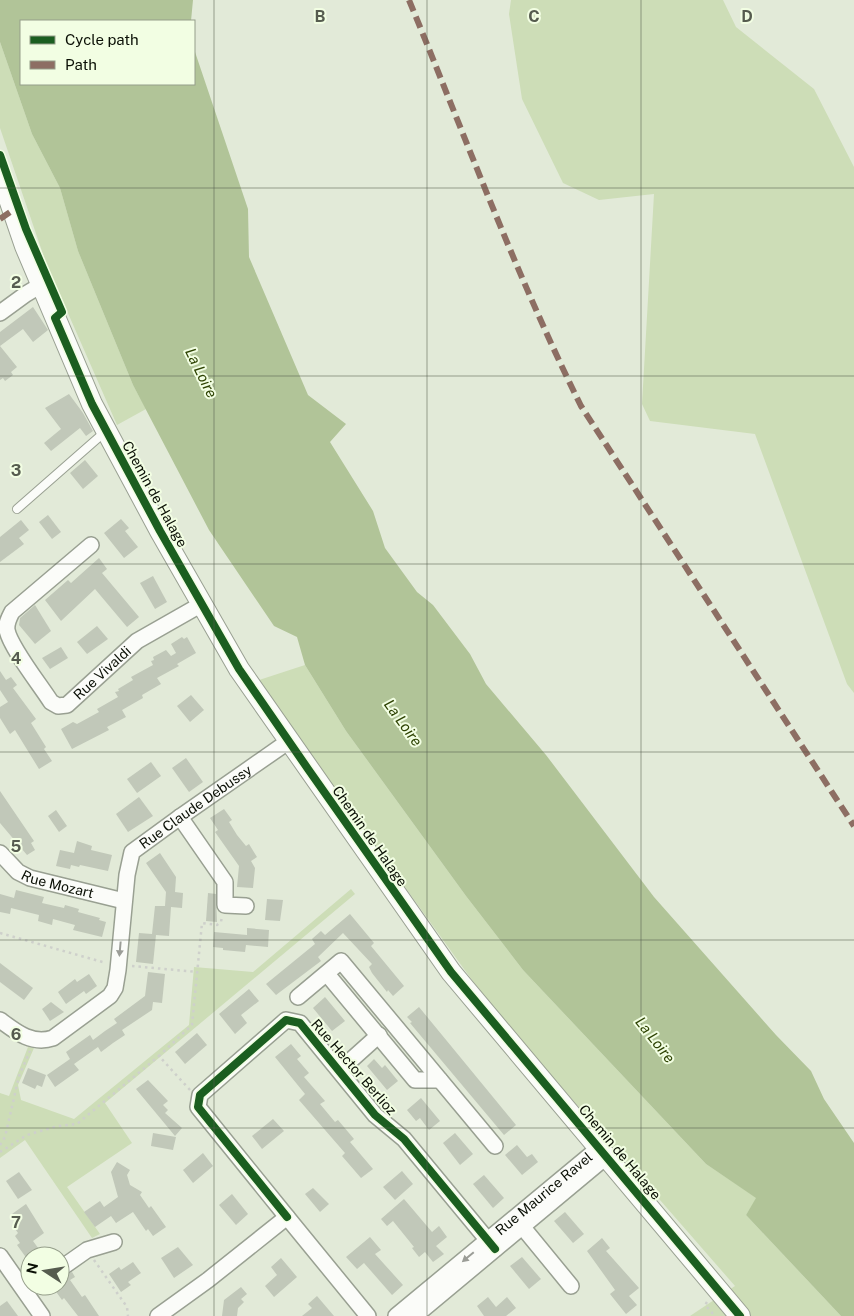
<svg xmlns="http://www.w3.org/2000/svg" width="854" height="1316" font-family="'Public Sans',sans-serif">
<rect width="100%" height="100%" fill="#e2ead8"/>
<g fill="#cdddb7">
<polygon points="511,0 723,0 736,27 814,89 854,167 854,693 847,684 755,434 650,421 642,404 654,194 599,200 563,183 522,99 509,14"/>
<polygon points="0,42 32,134 60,188 78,251 133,385 146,409 117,425 46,263 0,128"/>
<polygon points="305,665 346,731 466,896 523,970 706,1164 757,1198 746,1215 841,1316 690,1316 735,1286 490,1005 256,681"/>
<polygon points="351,889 355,894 105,1103 132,1143 67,1187 100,1234 92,1238 25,1140 0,1158 0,1093 9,1096 28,1047 34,1048 18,1085 21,1100 74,1119 189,1025 194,967 253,972"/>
</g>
<polygon fill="#b1c498" points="0,0 193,0 191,21 21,21 21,84 194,84 194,49 248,209 249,257 308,395 346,424 330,442 373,511 385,548 417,592 433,605 470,654 486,684 546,755 654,897 776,1035 811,1071 824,1099 854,1143 854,1316 841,1316 746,1215 756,1198 706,1164 523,970 466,896 346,731 305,665 297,637 274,626 209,530 133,385 78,251 60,188 32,134 0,42"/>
<g fill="#c1c8b9">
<polygon points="33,307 48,330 33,342 23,329 0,346 17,367 11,372 13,375 5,381 3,378 0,380 0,332"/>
<polygon points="69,394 83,413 93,431 86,436 80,428 51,451 44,443 61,429 45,408"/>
<polygon points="85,460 98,476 83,489 70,473"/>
<polygon points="48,515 61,532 52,539 39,522"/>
<polygon points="121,519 129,528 125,531 138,547 124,558 104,533"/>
<polygon points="21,520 29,530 19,538 24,544 0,562 0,537"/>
<polygon points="99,558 107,569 102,573 139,617 127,627 95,589 61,621 45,600 68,580 71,583"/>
<polygon points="153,576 167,602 155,609 140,583"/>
<polygon points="35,605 51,631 35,644 19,625 20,618"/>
<polygon points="97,626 108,639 87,654 77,642"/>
<polygon points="182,637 184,639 187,637 196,653 177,664 179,666 157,678 161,684 142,695 143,698 122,710 126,717 107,727 109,730 72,749 61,729 73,722 77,724 99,712 97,709 118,697 115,692 119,691 118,689 133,680 131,677 153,665 151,661 154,660 153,657 166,650 171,656 176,653 171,644"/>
<polygon points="61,647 68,658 50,669 42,658"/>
<polygon points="0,671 6,680 11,677 17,685 13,688 36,719 31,723 46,747 44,749 52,761 39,769 15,730 10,734 0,718 0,707 8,702 0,690"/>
<polygon points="191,695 204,710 190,722 177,706"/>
<polygon points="186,758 203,782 189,792 172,768"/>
<polygon points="151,762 161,776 137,793 127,779"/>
<polygon points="0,791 34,841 31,843 35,850 27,855 0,823"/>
<polygon points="139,797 153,816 128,832 116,814"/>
<polygon points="224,809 232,820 229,822 237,835 246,846 249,844 257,857 251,861 255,868 253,888 237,887 239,866 215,832 218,830 210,818"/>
<polygon points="56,810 67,826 59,832 48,816"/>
<polygon points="77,841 92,846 91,850 112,855 108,871 80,865 79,867 71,865 70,869 56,866 60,850 74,853"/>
<polygon points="160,853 176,877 175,892 183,893 182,908 171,907 169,936 156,935 153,964 136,962 139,933 152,934 155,906 165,906 166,892 146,863"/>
<polygon points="16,890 44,897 42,903 64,908 65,905 79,909 78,912 100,918 99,920 106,922 102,937 73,930 75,925 53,919 52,925 38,921 39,915 11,908 10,914 0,912 0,894 14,898"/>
<polygon points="208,893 216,894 217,922 206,921"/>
<polygon points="267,899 283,900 280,921 265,920"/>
<polygon points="350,914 374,943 371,946 404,986 393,996 388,990 387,992 372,973 369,967 372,964 343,933 318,957 321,961 276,995 266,984 315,944 312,939 321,931 325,935"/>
<polygon points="247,928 269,930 268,947 246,945 245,952 223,950 223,948 213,947 214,932 247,935"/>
<polygon points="0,963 33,988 24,1000 0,982"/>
<polygon points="148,972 165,974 162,1003 153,1002 152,1010 122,1030 125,1035 113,1043 101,1052 98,1047 74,1064 79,1070 55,1087 47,1075 70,1059 66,1052 90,1035 93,1040 105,1031 117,1023 114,1019 145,996"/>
<polygon points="89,974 97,986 86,994 84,991 66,1004 58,992 75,979 77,982"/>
<polygon points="249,989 259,1001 241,1015 247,1023 235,1034 219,1014"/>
<polygon points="325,997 345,1021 332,1031 313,1008"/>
<polygon points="51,1002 64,1012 50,1021 42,1009"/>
<polygon points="419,1007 516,1125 504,1135 410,1023 412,1022 407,1017"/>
<polygon points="197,1033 207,1045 185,1064 175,1052"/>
<polygon points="291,1044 301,1056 297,1059 309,1073 304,1077 325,1101 320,1104 335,1122 338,1120 354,1139 350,1142 373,1169 361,1178 342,1156 345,1153 299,1100 305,1094 275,1057"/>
<polygon points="374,1059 382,1068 385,1065 398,1081 387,1090 367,1066"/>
<polygon points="28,1068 46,1075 42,1087 37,1085 35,1089 22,1083"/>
<polygon points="148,1080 168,1101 163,1105 168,1110 165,1113 182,1128 175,1136 136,1089"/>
<polygon points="421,1098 440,1121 429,1130 420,1118 416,1121 407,1110"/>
<polygon points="273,1119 284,1131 262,1149 252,1136"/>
<polygon points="153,1133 176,1137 173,1150 151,1146"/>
<polygon points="455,1133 473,1154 460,1165 443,1143"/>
<polygon points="517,1145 527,1157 532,1154 538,1162 522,1175 505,1155"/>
<polygon points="203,1153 213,1166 193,1183 183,1170"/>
<polygon points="117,1162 130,1170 127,1175 130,1185 142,1192 140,1195 149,1208 151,1206 166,1227 153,1236 148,1229 146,1231 133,1212 116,1223 111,1216 95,1227 84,1212 100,1201 104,1207 118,1197 111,1172"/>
<polygon points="402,1171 413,1184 395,1200 383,1187"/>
<polygon points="19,1172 32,1190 18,1199 6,1181"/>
<polygon points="484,1175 504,1198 493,1208 473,1184"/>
<polygon points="313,1188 329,1204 320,1212 305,1194"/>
<polygon points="232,1194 248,1214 236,1225 219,1205"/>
<polygon points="404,1199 432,1232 439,1226 447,1237 436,1246 444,1254 433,1262 425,1252 419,1257 412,1248 414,1247 393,1221 387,1226 381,1219"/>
<polygon points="26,1204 44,1233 33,1241 44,1256 32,1256 30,1252 30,1263 17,1245 20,1243 15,1236 18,1233 13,1226 18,1223 12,1214"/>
<polygon points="565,1212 584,1234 573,1243 554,1221"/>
<polygon points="370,1237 381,1250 375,1254 403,1285 392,1295 364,1263 357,1269 346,1257"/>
<polygon points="602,1238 610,1248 606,1251 639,1288 629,1296 637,1305 626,1314 610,1294 615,1290 587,1251"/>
<polygon points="178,1247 193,1265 174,1278 161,1258"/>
<polygon points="522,1257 541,1279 529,1289 510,1266"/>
<polygon points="281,1258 297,1277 274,1297 265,1286 277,1275 271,1267"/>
<polygon points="133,1262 141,1273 128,1282 131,1285 121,1292 109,1274 119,1267 121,1270"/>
<polygon points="72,1272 75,1277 70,1280 82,1297 85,1295 99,1316 78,1316 64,1298 62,1300 52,1286 60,1286 60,1278"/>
<polygon points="241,1287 247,1294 241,1299 244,1302 238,1308 237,1316 222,1316 224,1300"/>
<polygon points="317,1296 334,1316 302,1316 312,1308 308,1304"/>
<polygon points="488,1297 496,1307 507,1297 516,1308 506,1316 484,1316 477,1306"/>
<polygon points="7,1301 18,1316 0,1316 0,1306"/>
</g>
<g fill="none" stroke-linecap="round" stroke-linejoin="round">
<g stroke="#99a092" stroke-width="10">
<polyline id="lane" points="17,509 106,431"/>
</g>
<g stroke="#99a092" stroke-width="18">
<g id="street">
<polyline points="0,313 26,294 41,285"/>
<path id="s1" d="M91,545L12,612C9,618 6,623 7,630C10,647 41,686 51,702L58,706L67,705L137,641L202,604"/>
<polyline points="180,817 225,882 225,905 246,906"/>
<path id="s2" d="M0,853L18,872L30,878L124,901"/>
<polyline points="327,974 415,1080 440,1080"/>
<polyline points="298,997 341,961 495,1146"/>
<path id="s3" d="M0,1020C16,1032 32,1045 53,1038L110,996L115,988L118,970L127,875L132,852L180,817L289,741"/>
<polyline points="340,1070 379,1035"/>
<polyline points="287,1217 198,1107 200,1095 286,1020 300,1023 375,1115 404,1139 495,1249"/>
<polyline points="516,1219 571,1286"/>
<polyline points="0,1256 42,1316"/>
<polyline points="60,1269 87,1250 114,1242"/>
<polyline points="158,1316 208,1280 287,1217 368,1316"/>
<path id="s4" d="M396,1316L600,1147"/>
<polyline points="415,1316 607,1156"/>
</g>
</g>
<g stroke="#99a092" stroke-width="22">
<polyline id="secondary" points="0,173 25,246 92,404 160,531 239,669 451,972 740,1316"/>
</g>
<g stroke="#ced0cb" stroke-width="2.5" stroke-dasharray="2.5 4" stroke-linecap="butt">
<polyline points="0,933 106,963"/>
<polyline points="132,966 197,972"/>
<polyline points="190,1090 159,1056 192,1025 202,923 217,925 221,922 222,916"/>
<polyline points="0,1145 5,1137 19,1076 30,1051"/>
<polyline points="0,1152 27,1135 58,1126 77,1124 159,1056"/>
<polyline points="94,1260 127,1307 128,1316"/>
<polyline points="707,1302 705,1305 715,1316"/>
</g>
<use href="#lane" stroke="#fbfcf9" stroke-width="8"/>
<use href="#street" stroke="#fbfcf9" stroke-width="15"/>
<use href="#secondary" stroke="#fbfcf9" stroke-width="20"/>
<g stroke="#8d6e63" stroke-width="6" stroke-dasharray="12 6" stroke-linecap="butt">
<path d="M409,0C465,136 516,275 581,406L854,826"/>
<polyline points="0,219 13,210"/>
</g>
<g stroke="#f2fee3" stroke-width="11">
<g id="cycleway">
<polyline points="0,155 26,229 62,312 55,318 92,404 160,531 239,669 308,769 451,972 740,1316"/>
<polyline points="287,1217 198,1107 200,1095 286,1020 300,1023 375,1115 404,1139 495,1249"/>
</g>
</g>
<use href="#cycleway" stroke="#1b5e20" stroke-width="8"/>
</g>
<defs><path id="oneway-solid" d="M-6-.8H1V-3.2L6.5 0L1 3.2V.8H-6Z" transform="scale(1.25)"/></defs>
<g fill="#9b9d97">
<use href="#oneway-solid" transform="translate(120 949) rotate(95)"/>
<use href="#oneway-solid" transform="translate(468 1257) rotate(140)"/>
</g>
<path fill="none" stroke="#565c4f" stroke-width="1" stroke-opacity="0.55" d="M214,0V1316M427,0V1316M641,0V1316M0,188H854M0,376H854M0,564H854M0,752H854M0,940H854M0,1128H854"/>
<g text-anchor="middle" stroke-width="4" stroke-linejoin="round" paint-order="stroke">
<g font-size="14" fill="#0a0f05" stroke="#f2fee3">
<text transform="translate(155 494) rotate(61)" y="5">Chemin de Halage</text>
<text dy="5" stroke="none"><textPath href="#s1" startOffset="272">Rue Vivaldi</textPath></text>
<text dy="5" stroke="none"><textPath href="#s3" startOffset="354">Rue Claude Debussy</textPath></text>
<text transform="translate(370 836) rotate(55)" y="5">Chemin de Halage</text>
<text dy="5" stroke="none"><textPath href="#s2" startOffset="68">Rue Mozart</textPath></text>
<text transform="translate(354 1067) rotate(49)" y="5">Rue Hector Berlioz</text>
<text transform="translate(620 1152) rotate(50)" y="5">Chemin de Halage</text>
<text dy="5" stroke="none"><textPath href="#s4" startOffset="192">Rue Maurice Ravel</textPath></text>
</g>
<g font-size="15" font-style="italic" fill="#2d4202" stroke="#f2fee3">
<text transform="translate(201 373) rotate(64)" y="5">La Loire</text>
<text transform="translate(403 723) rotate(54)" y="5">La Loire</text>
<text transform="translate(655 1040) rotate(52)" y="5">La Loire</text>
</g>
</g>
<g font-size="16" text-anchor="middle" font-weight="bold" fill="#565c4f" stroke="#f2fee3" stroke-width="4" stroke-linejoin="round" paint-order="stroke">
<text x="320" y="22">B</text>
<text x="534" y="22">C</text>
<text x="747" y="22">D</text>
<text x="16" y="288">2</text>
<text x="16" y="476">3</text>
<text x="16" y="664">4</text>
<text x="16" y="852">5</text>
<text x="16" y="1040">6</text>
<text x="16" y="1228">7</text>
</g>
<rect x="20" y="20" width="175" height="65" fill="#f2fee3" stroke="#959e8a"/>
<rect x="30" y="36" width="25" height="8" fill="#1b5e20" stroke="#959e8a"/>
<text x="65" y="45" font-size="15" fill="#0a0f05">Cycle path</text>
<rect x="30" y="61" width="25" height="8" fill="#8d6e63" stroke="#959e8a"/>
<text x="65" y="70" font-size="15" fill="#0a0f05">Path</text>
<g transform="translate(45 1271) rotate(282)"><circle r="24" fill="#f2fee3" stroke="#959e8a"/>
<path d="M0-4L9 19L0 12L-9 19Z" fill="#565c4f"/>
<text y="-8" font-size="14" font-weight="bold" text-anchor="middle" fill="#0a0f05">N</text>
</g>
</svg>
